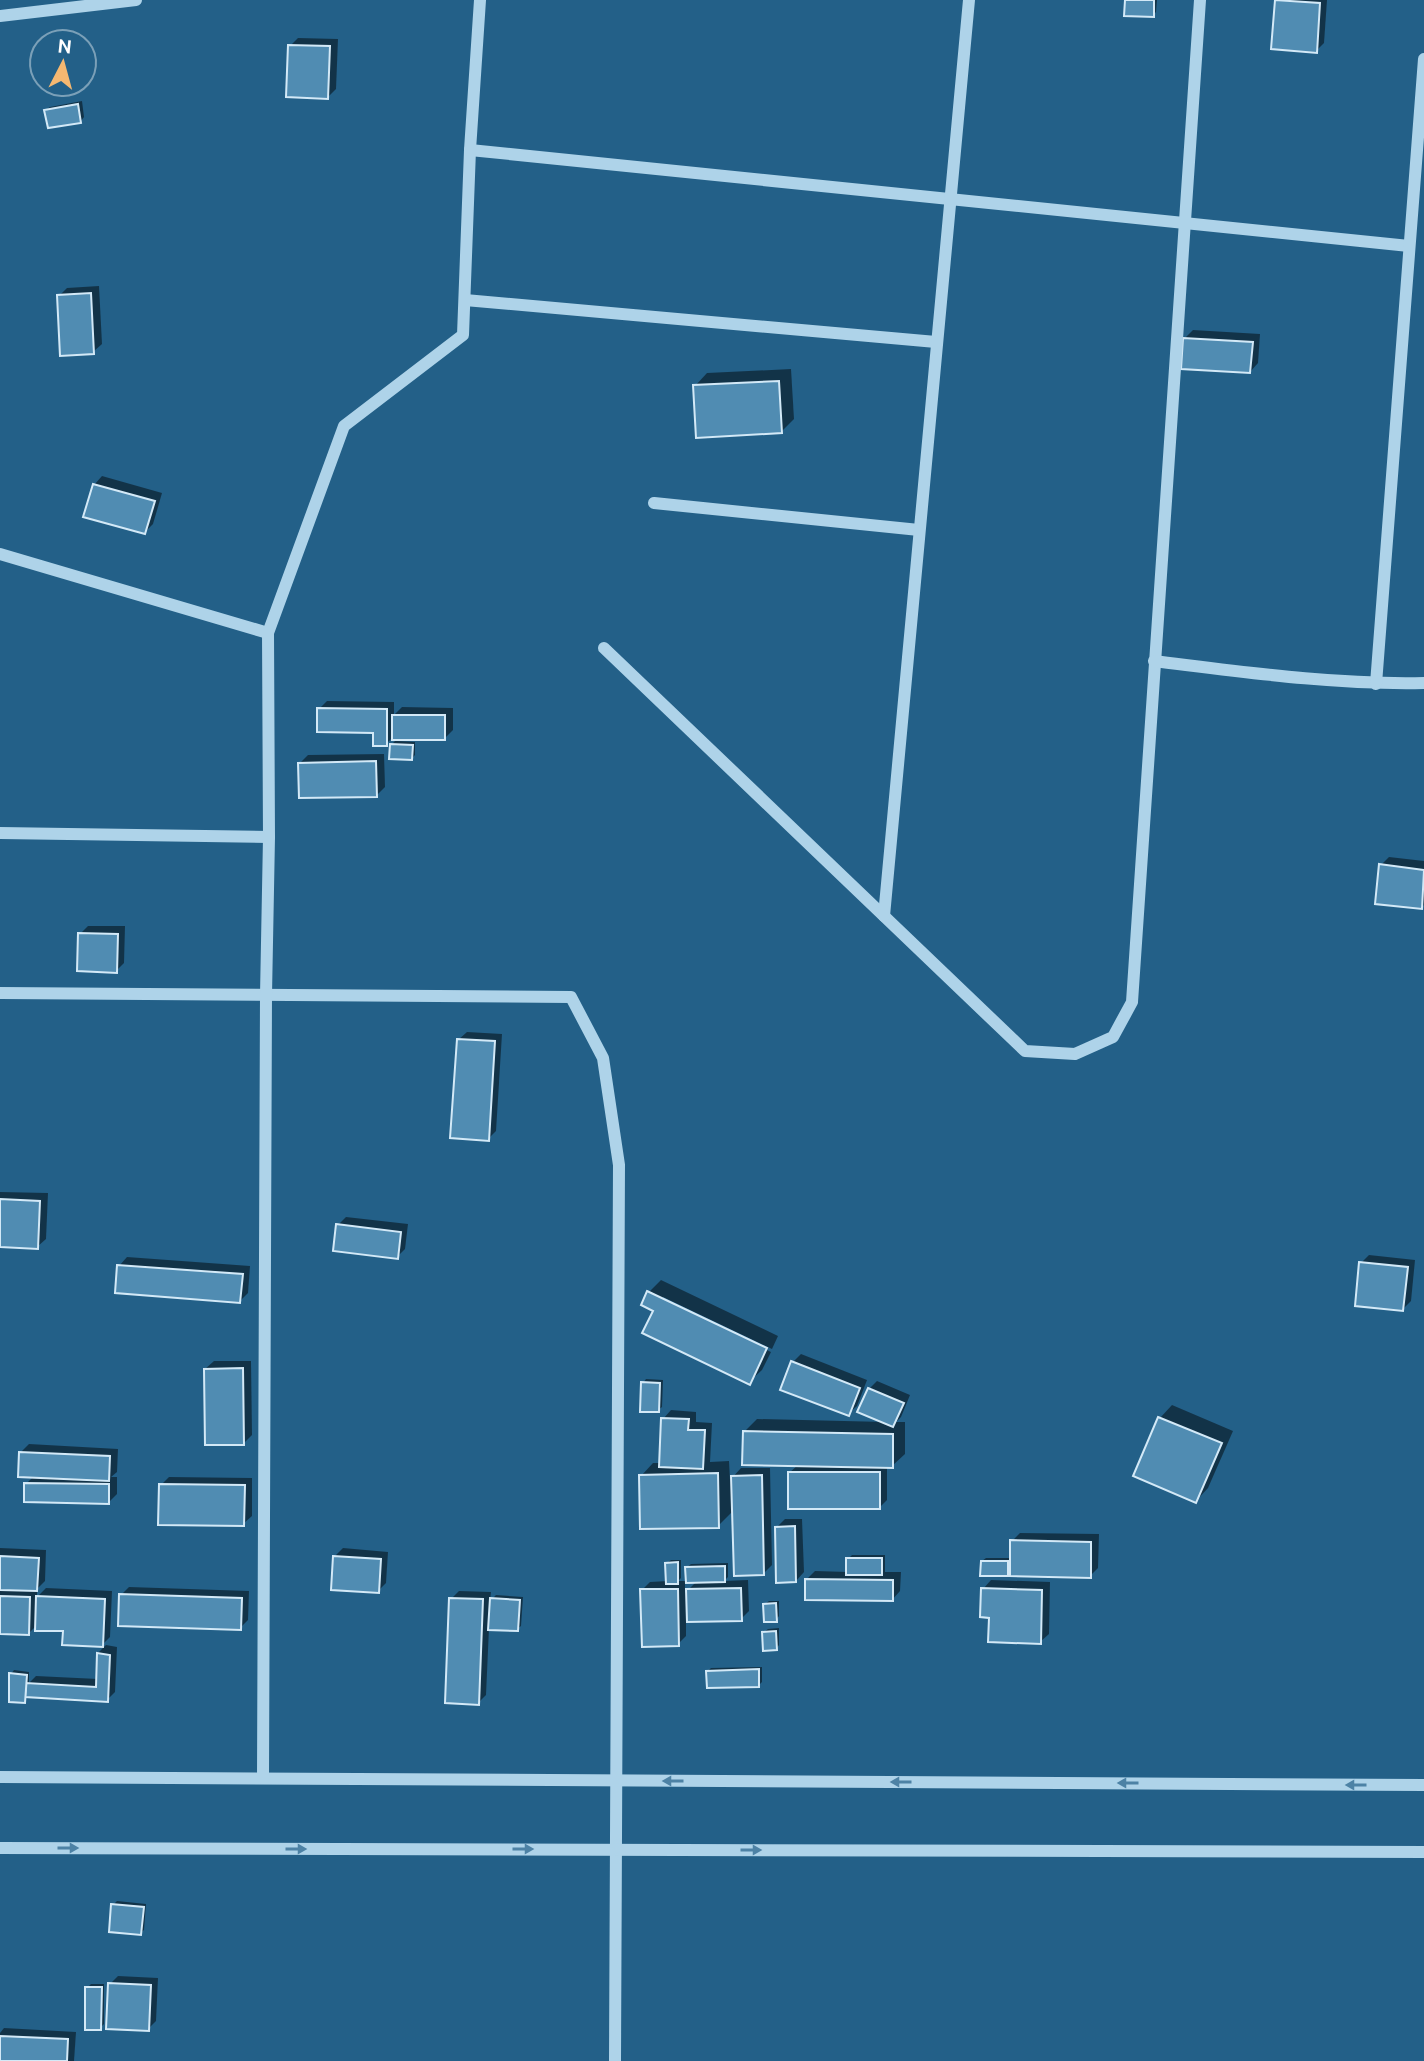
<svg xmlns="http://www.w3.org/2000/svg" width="1424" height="2061" font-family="Ubuntu,sans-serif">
<rect width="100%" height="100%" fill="#236088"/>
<g fill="#0007" fill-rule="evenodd">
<polygon points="1127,0 1157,0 1156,12 1153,15"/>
<polygon points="1278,0 1327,0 1324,43 1316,51"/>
<polygon points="298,38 338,39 336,89 328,97 290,46"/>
<polygon points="82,101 84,117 81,121 46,110 50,107"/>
<polygon points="99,286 102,344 93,352 59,296 67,288"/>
<polygon points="1193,330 1260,334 1258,363 1250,372 1185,338"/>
<polygon points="791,369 794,419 781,432 695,386 707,373"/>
<polygon points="102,476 162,493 153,524 145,532 94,485"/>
<polygon points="327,701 394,702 394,715 402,707 453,708 453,730 445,738 392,738 386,744 375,731 319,709"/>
<polygon points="397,739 397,741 415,742 415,755 412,758 391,745"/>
<polygon points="384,754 385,787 377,795 300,763 308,755"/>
<polygon points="1389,857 1424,861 1424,905 1421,908 1381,865"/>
<polygon points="88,926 125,926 124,963 116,971 80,934"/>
<polygon points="467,1032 502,1034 496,1131 488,1139 458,1040"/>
<polygon points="0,1192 48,1193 46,1239 37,1247 0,1245"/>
<polygon points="346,1217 408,1224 405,1249 397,1257 338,1225"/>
<polygon points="1369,1255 1415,1260 1411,1301 1403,1309 1361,1263"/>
<polygon points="127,1257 250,1266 248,1293 240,1301 119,1266"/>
<polygon points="661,1280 778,1336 772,1349 663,1297 663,1301 771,1352 762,1370 749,1382 655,1310 649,1292"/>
<polygon points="801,1354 867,1380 857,1406 848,1414 793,1362"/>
<polygon points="214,1361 251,1361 252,1435 244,1443 205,1369"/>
<polygon points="646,1379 663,1380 662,1407 658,1410 643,1383"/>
<polygon points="877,1381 910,1395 901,1417 896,1422 905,1422 905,1454 892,1466 887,1466 887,1500 879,1508 790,1472 798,1465 744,1432 757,1419 885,1422 869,1389"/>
<polygon points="1172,1405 1233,1431 1208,1488 1196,1501 1160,1418"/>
<polygon points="671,1410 696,1412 696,1422 712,1423 710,1462 729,1461 730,1480 741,1468 770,1468 772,1565 764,1573 734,1510 718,1526 641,1476 653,1463 661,1463 663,1419"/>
<polygon points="29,1444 118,1449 117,1472 111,1477 117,1477 117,1494 109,1502 26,1484 34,1476 21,1452"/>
<polygon points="169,1477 252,1478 252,1516 243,1524 161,1485"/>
<polygon points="785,1519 802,1519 804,1572 796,1581 777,1527"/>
<polygon points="1020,1533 1099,1534 1098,1568 1090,1576 1012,1570 1007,1575 982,1561 986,1558 1012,1558 1012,1541"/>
<polygon points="0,1548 46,1550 45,1581 37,1589 37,1597 46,1588 112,1591 110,1637 102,1645 106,1645 64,1643 65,1630 37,1625 29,1633 0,1633"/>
<polygon points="343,1548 388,1552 386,1583 378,1591 334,1557"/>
<polygon points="852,1555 885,1555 885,1572 901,1572 900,1591 892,1600 807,1579 815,1571 848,1572 848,1559"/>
<path d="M671,1560H681V1578L678,1581H687V1567L691,1564L728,1563V1577L724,1581L748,1580L749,1611L741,1619L686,1620V1636L678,1644L642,1590L650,1582L668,1581L667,1563ZM685,1581H697L685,1593Z"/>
<polygon points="991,1580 1050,1582 1049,1634 1040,1642 991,1616 983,1589"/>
<polygon points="129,1587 249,1591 248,1620 240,1628 121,1595"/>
<polygon points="459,1591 491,1592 490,1601 496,1595 523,1597 521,1626 517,1629 489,1628 486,1695 478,1703 451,1599"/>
<polygon points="769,1601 779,1601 779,1616 776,1620 765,1604"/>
<polygon points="779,1628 779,1645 776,1649 764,1632 768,1629"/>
<polygon points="106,1645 117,1647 115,1692 107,1700 28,1695 24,1701 11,1674 14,1670 29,1672 29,1683 36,1676 98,1679 98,1653"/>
<polygon points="762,1667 762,1682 759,1685 708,1671 711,1668"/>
<polygon points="117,1901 146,1904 144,1930 140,1933 113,1905"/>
<polygon points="118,1976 158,1978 156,2021 148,2029 110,1984"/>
<polygon points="91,1984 104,1984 104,2024 100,2028 87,1988"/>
<polygon points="4,2028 76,2032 74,2061 0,2061 0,2033"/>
</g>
<g fill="#508cb2" stroke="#d3e9f7" stroke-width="2">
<polygon points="1125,0 1154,0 1154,17 1124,16"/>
<polygon points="1275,0 1320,3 1317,53 1271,49"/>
<polygon points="288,45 330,46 328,99 286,97"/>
<polygon points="78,104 81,123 48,128 44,110"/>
<polygon points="91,293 94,354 60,356 57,295"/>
<polygon points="1183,338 1253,342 1250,373 1181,369"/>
<polygon points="779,381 782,433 696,438 693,385"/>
<polygon points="93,484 155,501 145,534 83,517"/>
<polygon points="317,708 387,709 387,746 373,746 373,733 317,732"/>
<rect x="392" y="715" width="53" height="25"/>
<polygon points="390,744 413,745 412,760 389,759"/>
<polygon points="376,761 377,797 299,798 298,763"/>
<polygon points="1379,864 1424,870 1422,909 1375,904"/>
<polygon points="78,933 118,934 117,973 77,971"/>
<polygon points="457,1039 495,1041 489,1141 450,1138"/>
<polygon points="0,1199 40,1201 38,1249 0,1247"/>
<polygon points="336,1224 401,1232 398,1259 333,1251"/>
<polygon points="1359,1262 1408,1267 1403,1311 1355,1306"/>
<polygon points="117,1265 243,1274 240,1303 115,1293"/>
<polygon points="647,1291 767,1348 750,1385 642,1333 653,1311 641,1305"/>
<polygon points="791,1361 860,1388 849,1416 780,1390"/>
<polygon points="243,1368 244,1445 205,1445 204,1369"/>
<polygon points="641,1382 660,1383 659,1412 640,1412"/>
<polygon points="868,1388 904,1403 893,1427 857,1412"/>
<polygon points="1158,1417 1222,1443 1196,1503 1133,1476"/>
<polygon points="661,1418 689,1419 688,1430 705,1430 703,1469 659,1467"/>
<polygon points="743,1431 893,1434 893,1468 742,1465"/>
<polygon points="19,1452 110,1456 109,1481 18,1477"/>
<rect x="788" y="1472" width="92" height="37"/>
<polygon points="718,1473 719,1528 640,1529 639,1475"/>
<polygon points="762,1475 764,1575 734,1576 731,1476"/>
<polygon points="24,1483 109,1484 109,1504 24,1502"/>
<polygon points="159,1484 245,1485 244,1526 158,1525"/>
<polygon points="795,1526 796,1582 776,1583 775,1527"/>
<polygon points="1010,1540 1091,1542 1091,1578 1010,1576"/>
<polygon points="0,1556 39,1558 37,1591 0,1590"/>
<polygon points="333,1556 381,1559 379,1593 331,1590"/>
<rect x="846" y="1558" width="36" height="17"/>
<polygon points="981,1561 1008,1561 1008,1576 980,1576"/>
<polygon points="678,1562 678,1584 666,1584 665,1563"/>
<polygon points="725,1566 725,1582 686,1583 685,1567"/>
<polygon points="805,1579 893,1580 893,1601 805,1600"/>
<polygon points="741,1588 742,1621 687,1622 686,1589"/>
<polygon points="981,1588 1042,1590 1041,1644 988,1642 989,1618 980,1617"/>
<polygon points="640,1589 678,1589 679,1646 642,1647"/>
<polygon points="119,1594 242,1598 241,1630 118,1626"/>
<polygon points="0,1596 30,1597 29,1635 0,1634"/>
<polygon points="36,1596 105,1599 103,1647 62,1645 63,1631 35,1631"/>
<polygon points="449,1598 483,1599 479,1705 445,1703"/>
<polygon points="490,1598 520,1600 518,1631 488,1630"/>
<polygon points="776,1603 777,1622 764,1622 763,1604"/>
<polygon points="776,1631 777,1650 763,1651 762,1632"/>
<polygon points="97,1653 110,1655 108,1702 25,1697 26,1683 96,1687"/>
<polygon points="759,1669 759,1687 707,1688 706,1671"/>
<polygon points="9,1673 27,1675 25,1703 9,1702"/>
<polygon points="111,1904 144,1907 141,1935 109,1932"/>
<polygon points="108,1983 151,1985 149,2031 106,2029"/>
<polygon points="85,1987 102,1987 101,2030 85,2030"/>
<polygon points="0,2036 68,2039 67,2061 0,2061"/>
</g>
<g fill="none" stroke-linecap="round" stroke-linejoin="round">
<g stroke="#aed3e9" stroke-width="12">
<polyline points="0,16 136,0"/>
<polyline points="470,150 1409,246"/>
<polyline points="465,300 936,342"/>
<polyline points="654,503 919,530"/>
<polyline points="0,554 268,633"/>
<polyline points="604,648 1025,1051 1075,1054 1113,1037 1132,1002 1200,0"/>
<path d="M1154,661C1244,672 1334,685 1424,683"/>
<polyline points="1376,684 1424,59"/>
<polyline points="0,833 269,837"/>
<polyline points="884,916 969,0"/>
<polyline points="0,993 571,997 603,1058 619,1165 615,2061"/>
<polyline points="0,1777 1424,1785"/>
<polyline points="263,1778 266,995 269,837 268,633 344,426 463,335 470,150 480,0"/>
<polyline points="0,1848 1424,1852"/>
</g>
</g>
<defs><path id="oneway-solid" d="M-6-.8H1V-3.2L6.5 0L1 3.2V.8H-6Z" transform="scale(1.75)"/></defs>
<g fill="#4d82a5">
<use href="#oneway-solid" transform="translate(673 1781) rotate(-180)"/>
<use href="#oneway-solid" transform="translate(901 1782) rotate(-180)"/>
<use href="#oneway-solid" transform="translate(1128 1783) rotate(-180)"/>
<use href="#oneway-solid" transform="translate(1356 1785) rotate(-180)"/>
<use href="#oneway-solid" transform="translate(68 1848)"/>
<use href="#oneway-solid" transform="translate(296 1849)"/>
<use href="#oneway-solid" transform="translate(523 1849)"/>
<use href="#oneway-solid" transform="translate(751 1850)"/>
</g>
<g transform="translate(63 63) rotate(6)"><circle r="33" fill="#236088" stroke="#7ba0b8" stroke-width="2"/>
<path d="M0-5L12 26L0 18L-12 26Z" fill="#f5b871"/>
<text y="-10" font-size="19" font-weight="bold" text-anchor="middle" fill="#ffffff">N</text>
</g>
</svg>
